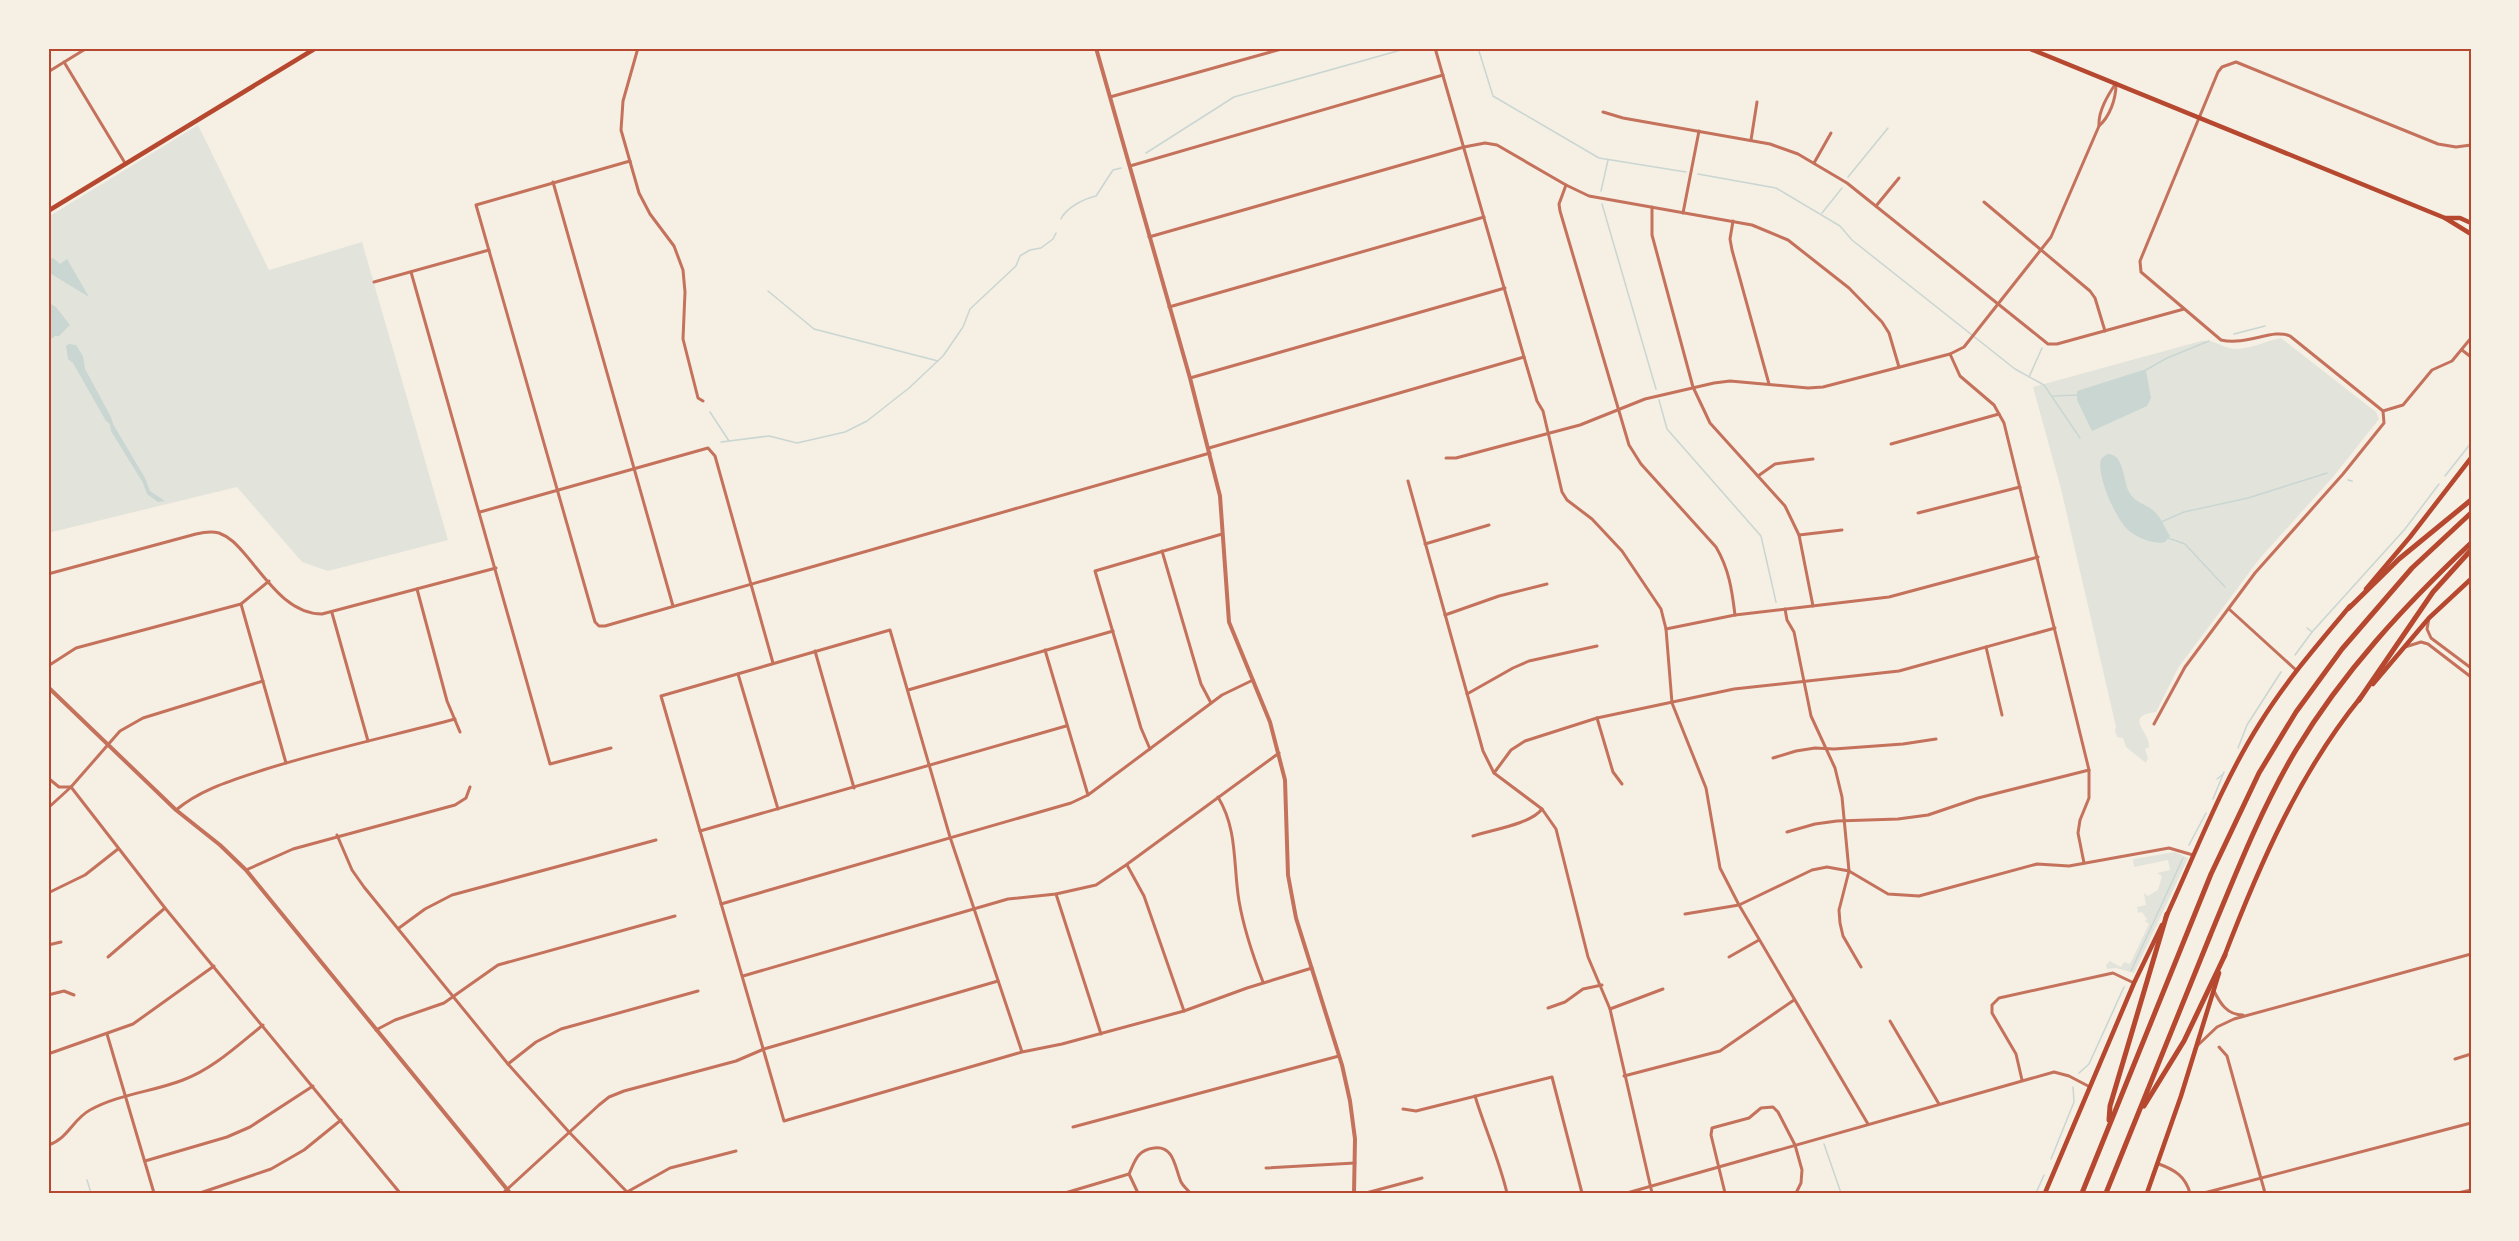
<svg xmlns="http://www.w3.org/2000/svg" width="2519" height="1241" font-family="Figtree,sans-serif">
<rect width="100%" height="100%" fill="#f6efe4"/>
<g fill="#e2e4dc">
<polygon points="198,125 269,270 362,242 448,540 328,571 302,562 237,487 48,533 48,217"/>
<path d="M2281,338L2376,412L2379,419L2333,477L2260,558L2178,668L2156,712C2122,716 2151,733 2149,747L2145,749L2148,758L2146,763L2126,747L2123,738L2117,737L2115,730L2116,727L2061,489L2033,387L2201,341C2216,339 2222,349 2238,349C2252,348 2267,341 2281,338Z"/>
<polygon points="2175,852 2188,858 2134,973 2116,968 2107,969 2106,965 2110,961 2121,967 2124,962 2130,964 2149,924 2145,921 2147,919 2142,912 2138,913 2137,907 2146,905 2144,893 2148,896 2158,890 2162,876 2157,873 2170,870 2168,860 2134,867 2133,859"/>
</g>
<g fill="#c9d6d2">
<polygon points="48,257 49,259 53,258 60,264 67,259 89,297 48,272"/>
<polygon points="48,302 56,307 70,325 59,336 55,336 48,341"/>
<polygon points="69,344 76,345 83,356 85,369 111,417 113,424 145,478 150,491 165,501 158,502 147,494 143,483 111,431 110,424 106,421 73,363 68,359 66,346"/>
<polygon points="2143,370 2146,371 2151,398 2147,406 2092,431 2077,400 2077,391"/>
<path d="M2107,454C2124,453 2123,480 2129,492C2135,503 2147,504 2155,512C2162,519 2165,529 2170,536L2165,542C2153,545 2135,537 2126,528C2115,516 2096,475 2101,459Z"/>
</g>
<g fill="none" stroke-linecap="round" stroke-linejoin="round">
<g stroke="#c9d6d2" stroke-width="1.5">
<polyline points="1478,48 1493,96 1599,158 1686,172"/>
<polyline points="1146,153 1234,97 1408,48"/>
<polyline points="1698,174 1776,188 1840,226 1852,240 2015,369 2044,385 2080,438"/>
<polyline points="1848,177 1888,128"/>
<polyline points="1601,191 1608,160"/>
<polyline points="1602,204 1656,389"/>
<polyline points="1822,213 1842,188"/>
<path d="M1061,219C1066,208 1083,199 1096,196L1113,170L1121,168"/>
<polyline points="768,291 814,329 938,361"/>
<polyline points="2234,334 2265,326"/>
<polyline points="2144,371 2167,358 2209,341"/>
<polyline points="2029,377 2042,348"/>
<polyline points="2053,396 2078,395"/>
<polyline points="1659,400 1667,429 1761,536 1776,602"/>
<polyline points="710,412 729,441"/>
<polyline points="721,442 769,436 797,443 845,432 867,421 909,388 943,356 963,327 970,309 1016,266 1020,256 1030,250 1041,248 1053,239 1056,233"/>
<polyline points="2445,476 2471,443"/>
<polyline points="2348,480 2352,481"/>
<polyline points="2161,522 2184,512 2248,498 2327,473"/>
<polyline points="2168,538 2185,544 2225,587"/>
<polyline points="2307,628 2312,632"/>
<polyline points="2295,655 2312,632 2405,529 2439,484"/>
<polyline points="2238,748 2247,725 2281,672"/>
<polyline points="2217,779 2222,775"/>
<polyline points="2213,799 2224,772"/>
<polyline points="2189,845 2206,813"/>
<polyline points="2131,971 2183,858"/>
<polyline points="2079,1073 2089,1064 2124,987"/>
<polyline points="1824,1144 1841,1193"/>
<polyline points="2051,1159 2074,1102 2073,1087"/>
<polyline points="87,1180 91,1193"/>
<polyline points="2036,1193 2044,1175"/>
</g>
<g stroke="#c5725c" stroke-width="3">
<polyline points="638,48 623,101 621,130 639,193 650,214 674,246 683,270 685,292 683,339 698,398 703,401"/>
<polyline points="1435,48 1524,357 1537,401 1543,411 1562,492 1567,500 1592,519 1622,551 1661,609 1666,629 1672,703 1706,788 1720,868 1739,905 1868,1124"/>
<polyline points="64,62 125,163"/>
<polyline points="48,72 87,48"/>
<polyline points="1110,97 1285,48"/>
<polyline points="1603,112 1623,118 1770,144 1798,154 1847,183 2048,344 2057,344 2184,309"/>
<path d="M2099,126C2110,116 2116,99 2116,84"/>
<polyline points="1751,140 1757,102"/>
<polyline points="630,161 476,205 595,622 599,626 605,626 1210,453"/>
<polyline points="1814,163 1831,133"/>
<polyline points="1130,166 1443,75"/>
<polyline points="553,182 673,606"/>
<path d="M1566,185L1559,204L1560,211L1629,445L1641,464L1716,547C1729,569 1732,590 1735,615"/>
<polyline points="1984,202 2090,291 2095,298 2105,331"/>
<polyline points="1876,206 1899,178"/>
<polyline points="1652,207 1652,235 1693,387 1710,423 1785,506 1799,535 1813,606"/>
<polyline points="1683,213 1699,131"/>
<polyline points="1733,221 1730,239 1732,250 1769,384"/>
<polyline points="1149,237 1464,147 1485,143 1497,145 1566,185 1589,196 1752,225 1788,240 1849,288 1882,322 1889,333 1899,367"/>
<polyline points="411,272 550,764 611,748"/>
<polyline points="374,282 489,250"/>
<polyline points="1169,307 1484,217"/>
<polyline points="2462,350 2471,357"/>
<polyline points="1950,354 1960,376 1994,405 2004,423 2089,770 2089,798 2080,820 2078,833 2084,863"/>
<polyline points="1190,378 1505,288"/>
<polyline points="2383,411 2403,405 2432,370 2452,361 2471,338"/>
<polyline points="1891,444 1999,414"/>
<polyline points="1209,448 1524,357"/>
<path d="M1446,458H1456L1580,425L1645,399L1714,383L1730,381L1808,388L1823,387L1950,354L1964,347L2051,237L2099,126C2098,111 2108,95 2116,83"/>
<polyline points="1758,476 1775,464 1813,459"/>
<polyline points="1408,481 1483,751 1494,773 1542,809 1556,829 1588,957 1610,1009 1652,1193"/>
<polyline points="480,512 708,448 715,456 773,663"/>
<polyline points="1918,513 2020,487"/>
<polyline points="1799,535 1842,530"/>
<polyline points="1425,544 1489,525"/>
<polyline points="1162,551 1201,684 1211,703"/>
<path d="M48,574L196,534C204,532 212,531 219,533C230,537 237,545 244,553C265,577 287,614 322,614L496,568"/>
<polyline points="417,589 447,701 460,732"/>
<polyline points="241,604 286,763"/>
<polyline points="1785,609 1787,620 1794,632 1811,716 1835,768 1842,797 1849,871 1839,910 1840,923 1843,936 1861,967"/>
<polyline points="2229,609 2296,670"/>
<polyline points="332,613 368,741"/>
<polyline points="1445,615 1499,596 1547,584"/>
<polyline points="2429,618 2427,629 2431,638 2471,668"/>
<polyline points="1666,629 1735,615 1889,597 2038,557"/>
<polyline points="1986,647 2002,715"/>
<polyline points="2405,647 2421,642 2428,644 2471,677"/>
<polyline points="1045,650 1088,795"/>
<polyline points="815,651 854,788"/>
<polyline points="48,666 76,648 241,604 269,581"/>
<polyline points="738,674 778,809"/>
<polyline points="908,690 1113,631"/>
<polyline points="1467,694 1513,668 1529,661 1597,646"/>
<polyline points="1597,718 1613,772 1622,784"/>
<path d="M2154,724L2185,667L2255,573L2343,474L2384,423L2383,411L2290,336C2273,328 2247,346 2221,340L2141,272L2140,261L2218,72L2222,67L2236,62L2438,144L2456,147L2471,145"/>
<polyline points="1150,749 1141,728 1095,571 1222,534"/>
<polyline points="1773,758 1796,751 1815,748 1834,749 1903,744 1936,739"/>
<polyline points="1494,773 1511,750 1525,741 1597,718 1734,689 1899,671 2055,628"/>
<polyline points="48,778 59,787 71,787 165,908 400,1193"/>
<path d="M1218,797C1238,830 1233,865 1239,901C1244,930 1253,956 1263,982"/>
<polyline points="48,808 71,787 120,731 143,718 263,681"/>
<path d="M176,810C201,789 233,780 263,770C326,750 391,736 455,719"/>
<polyline points="700,831 1066,726"/>
<polyline points="1787,832 1815,824 1837,821 1898,819 1928,815 1978,798 2089,770"/>
<polyline points="337,835 352,870 364,887 508,1064 569,1132 628,1193"/>
<path d="M1473,836C1491,830 1531,824 1542,809"/>
<polyline points="1127,865 1144,896 1184,1011"/>
<polyline points="246,870 293,849 455,805 466,798 470,787"/>
<polyline points="48,893 85,875 118,849"/>
<polyline points="1056,894 1101,1034"/>
<polyline points="721,904 1071,803 1088,795 1222,695 1253,680"/>
<polyline points="1685,914 1739,905 1812,870 1827,867 1849,871 1888,894 1919,896 2037,864 2069,866 2169,848 2193,855"/>
<polyline points="399,928 425,909 452,895 656,840"/>
<polyline points="48,945 61,942"/>
<polyline points="108,957 165,908"/>
<polyline points="1729,957 1759,940"/>
<polyline points="743,976 1008,899 1056,894 1096,885 1126,865 1279,753"/>
<path d="M2214,991C2220,1003 2227,1015 2243,1015"/>
<polyline points="48,995 64,991 74,995"/>
<polyline points="1548,1008 1565,1002 1583,989 1602,985"/>
<polyline points="1610,1009 1663,989"/>
<polyline points="1890,1021 1939,1104"/>
<polyline points="376,1030 395,1020 444,1003 498,965 675,916"/>
<polyline points="107,1034 154,1193"/>
<polyline points="2198,1045 2217,1027 2234,1019 2471,954"/>
<polyline points="2219,1047 2227,1056 2265,1193"/>
<polyline points="1022,1052 950,837 890,630 661,696 784,1121 1022,1052 1062,1044 1184,1011 1247,988 1312,968"/>
<polyline points="48,1054 133,1024 214,966"/>
<polyline points="2455,1059 2471,1054"/>
<polyline points="508,1064 536,1042 561,1029 698,991"/>
<polyline points="1624,1076 1720,1051 1794,1000"/>
<polyline points="2022,1080 2016,1054 1992,1013 1992,1005 1999,998 2113,973 2134,983"/>
<path d="M1475,1096C1485,1129 1499,1159 1507,1193"/>
<polyline points="1403,1109 1416,1111 1552,1077 1582,1193"/>
<polyline points="1073,1127 1339,1056"/>
<path d="M48,1145C68,1139 73,1119 90,1110C119,1094 152,1092 183,1080C213,1069 238,1045 263,1025"/>
<polyline points="145,1161 227,1137 250,1127 313,1086"/>
<path d="M2159,1164C2175,1170 2185,1176 2190,1193"/>
<polyline points="1266,1168 1355,1163"/>
<polyline points="1129,1174 1138,1193"/>
<polyline points="627,1192 670,1168 736,1151"/>
<polyline points="200,1193 271,1169 304,1150 341,1120"/>
<polyline points="503,1193 599,1105 609,1097 624,1091 736,1061 764,1049 998,981"/>
<path d="M1065,1193L1129,1174C1135,1161 1137,1150 1154,1148C1174,1145 1175,1168 1181,1182C1183,1186 1187,1189 1190,1193"/>
<polyline points="1366,1193 1422,1178"/>
<polyline points="1627,1193 2054,1072 2069,1076 2090,1087"/>
<polyline points="1725,1193 1711,1135 1712,1128 1749,1118 1761,1108 1773,1107 1778,1112 1795,1145 1802,1170 1801,1183 1796,1193"/>
<polyline points="2204,1193 2471,1123"/>
<polyline points="2458,1193 2471,1190"/>
</g>
<g stroke="#c5725c" stroke-width="4">
<polyline points="1096,48 1190,378 1220,496 1229,622 1270,722 1285,780 1288,875 1296,918 1342,1065 1350,1101 1355,1139 1354,1193"/>
<polyline points="48,687 176,810 220,845 246,870 510,1193"/>
</g>
<g stroke="#b5482f" stroke-width="4.5">
<polyline points="2028,48 2445,218 2471,234"/>
<polyline points="48,211 316,48"/>
<polyline points="2445,218 2460,218 2471,223"/>
<polyline points="2366,589 2410,537 2471,458"/>
<polyline points="2373,684 2429,618 2471,579"/>
<path d="M2166,917C2196,852 2222,783 2260,723C2286,681 2318,644 2350,606"/>
<path d="M2224,957C2259,866 2299,773 2361,697"/>
<polyline points="2045,1193 2134,983 2162,925"/>
<polyline points="2147,1193 2181,1096 2219,973"/>
</g>
<g stroke="#b5482f" stroke-width="5">
<polyline points="2349,608 2399,559 2471,500"/>
<polyline points="2359,700 2433,592 2471,550"/>
<polyline points="2144,1106 2184,1041 2225,955"/>
<polyline points="2109,1120 2110,1106 2167,914"/>
<polyline points="2082,1193 2211,874 2259,773 2296,712 2342,649 2412,568 2471,513"/>
<path d="M2106,1193C2141,1107 2175,1021 2210,936C2236,873 2261,809 2296,750C2343,672 2405,605 2471,543"/>
</g>
</g>
<rect width="2519" height="1241" fill="none" stroke="#f6efe4" stroke-width="99"/>
<rect x="50" y="50" width="2420" height="1142" fill="none" stroke="#b5482f" stroke-width="2"/>
</svg>
